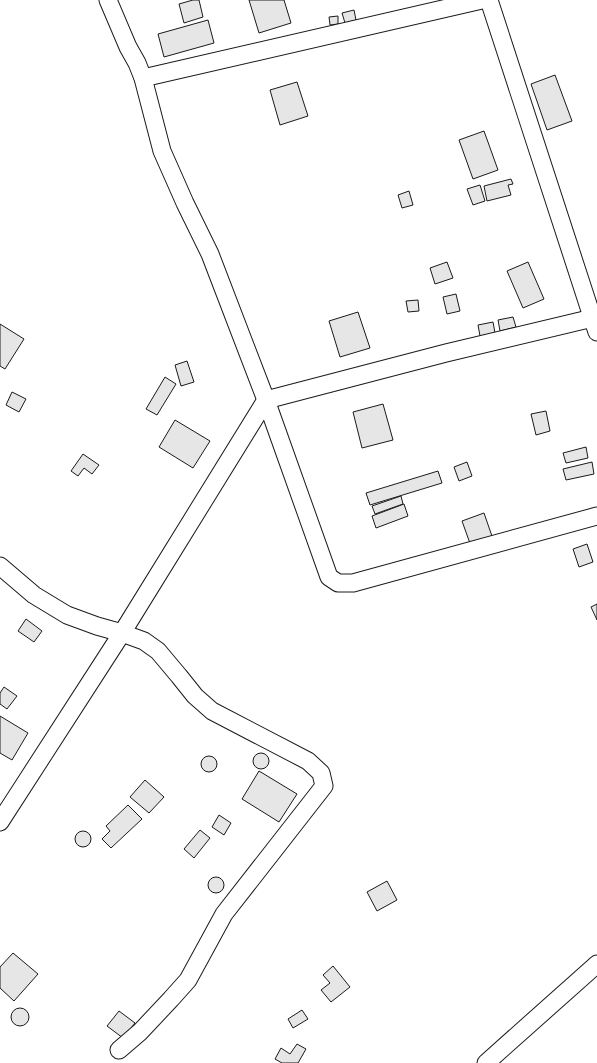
<svg xmlns="http://www.w3.org/2000/svg" width="597" height="1063" font-family="'Alegreya Sans',sans-serif">
<rect width="100%" height="100%" fill="#fff"/>
<g fill="#e6e6e6" stroke="#1a1a1a">
<polygon points="193,0 199,0 203,17 184,23 179,4"/>
<polygon points="249,0 284,0 291,23 259,33"/>
<polygon points="354,10 356,20 345,23 342,13"/>
<polygon points="338,16 338,24 330,25 329,17"/>
<polygon points="208,20 214,43 164,57 158,34"/>
<polygon points="555,75 572,121 547,130 531,84"/>
<polygon points="297,82 308,116 280,125 270,90"/>
<polygon points="484,131 498,170 473,179 459,140"/>
<polygon points="511,179 513,184 508,185 511,195 487,201 484,186"/>
<polygon points="480,185 485,201 473,205 467,189"/>
<polygon points="409,191 413,205 402,208 398,195"/>
<polygon points="447,262 453,278 435,284 430,268"/>
<polygon points="528,262 544,299 523,308 507,271"/>
<polygon points="456,294 460,311 447,314 443,297"/>
<polygon points="418,300 419,311 408,312 406,301"/>
<polygon points="358,312 370,348 340,357 329,321"/>
<polygon points="513,317 516,327 500,331 498,320"/>
<polygon points="493,322 495,333 480,336 478,325"/>
<polygon points="0,324 24,339 5,369 0,366"/>
<polygon points="187,361 194,382 181,386 175,365"/>
<polygon points="165,377 176,384 157,415 146,409"/>
<polygon points="12,392 26,399 19,412 6,405"/>
<polygon points="383,404 393,440 362,448 353,412"/>
<polygon points="546,411 550,431 536,435 531,414"/>
<polygon points="175,420 210,441 193,468 159,447"/>
<polygon points="586,447 588,458 566,463 563,453"/>
<polygon points="83,454 99,465 92,474 84,468 78,476 71,471"/>
<polygon points="467,462 472,476 459,481 454,467"/>
<polygon points="592,462 594,474 566,480 563,469"/>
<polygon points="438,471 442,483 370,505 366,493"/>
<polygon points="401,496 403,504 375,514 372,506"/>
<polygon points="404,504 408,516 376,528 372,516"/>
<polygon points="484,513 494,542 472,549 462,521"/>
<polygon points="587,544 593,562 579,567 573,549"/>
<polygon points="597,604 597,620 591,607"/>
<polygon points="26,619 42,631 34,642 18,631"/>
<polygon points="4,687 17,696 7,709 0,704 0,693"/>
<polygon points="0,716 28,733 12,760 0,753"/>
<circle cx="261" cy="761" r="8"/>
<circle cx="209" cy="764" r="8"/>
<polygon points="259,771 297,794 279,822 242,799"/>
<polygon points="145,780 164,797 149,813 130,797"/>
<polygon points="128,805 142,819 111,848 102,839 110,831 106,826"/>
<polygon points="219,815 231,823 224,835 212,827"/>
<polygon points="200,830 210,838 194,858 184,849"/>
<circle cx="83" cy="839" r="8"/>
<circle cx="216" cy="885" r="8"/>
<polygon points="387,881 397,900 377,911 367,892"/>
<polygon points="13,953 38,974 14,1001 0,988 0,967"/>
<polygon points="333,966 350,987 331,1002 321,990 330,983 323,975"/>
<circle cx="20" cy="1017" r="9"/>
<polygon points="302,1010 308,1019 293,1028 288,1019"/>
<polygon points="119,1011 135,1023 123,1038 107,1026"/>
<polygon points="297,1044 306,1049 298,1063 282,1063 275,1059 281,1048 290,1054"/>
</g>
<g fill="none" stroke-linecap="round" stroke-linejoin="round">
<g stroke="#1a1a1a" stroke-width="19">
<g id="street">
<polyline points="108,0 128,47 137,63 143,78 162,151 185,203 210,254 266,400 329,577 338,583 353,583 597,516"/>
<polyline points="489,0 597,332"/>
<polyline points="143,78 482,0"/>
<polyline points="0,566 34,595 67,615 97,626 122,633 144,641 158,651 179,676 195,696 212,711 308,761 321,773 324,786 224,914 188,980 171,999 140,1032 119,1050"/>
<polyline points="0,822 122,633 266,400 446,353 597,317"/>
<polyline points="486,1063 597,964"/>
</g>
</g>
<use href="#street" stroke="#fff" stroke-width="17"/>
</g>
</svg>
